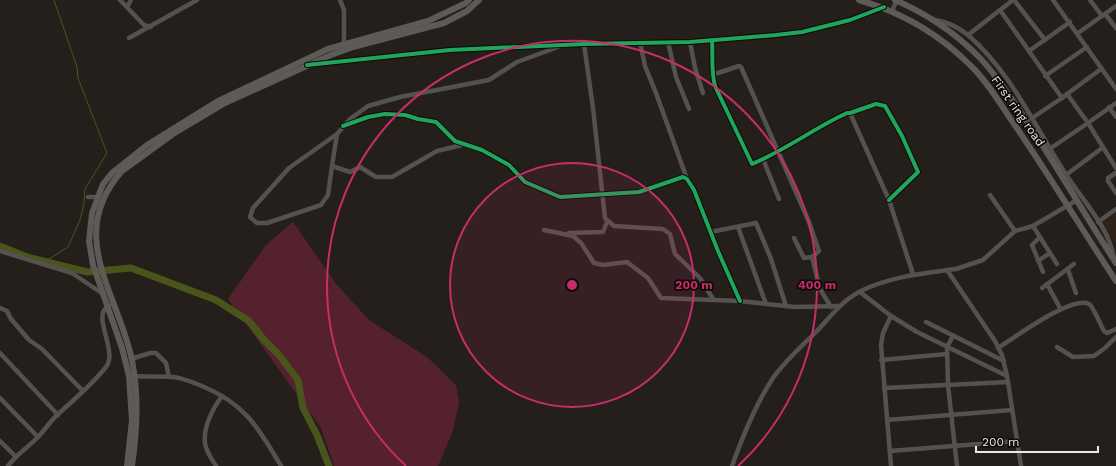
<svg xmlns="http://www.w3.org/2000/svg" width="1116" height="466" font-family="'Work Sans',sans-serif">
<rect width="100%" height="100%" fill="#241f1a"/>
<polygon fill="#2f2319" points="1116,213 1116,245 1101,224"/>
<polygon fill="#55212e" points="293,222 337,285 369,320 427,357 456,385 459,402 453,431 438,466 334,466 321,428 228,299 266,245"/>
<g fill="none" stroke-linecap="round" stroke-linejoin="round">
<polyline stroke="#49551b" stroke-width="1" points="46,261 68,247 80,220 84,203 85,189 107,153 78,78 77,67 54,0"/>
<polyline stroke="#49551b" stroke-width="7" points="0,246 27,257 87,272 131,268 216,300 249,321 265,341 279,355 298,380 303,408 317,435 329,466"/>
<g stroke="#545250" stroke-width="4.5">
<polyline points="120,0 144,25 151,27"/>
<polyline points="340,0 344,10 344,43"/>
<polyline points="1014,0 1045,40"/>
<polyline points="1053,0 1116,89"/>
<polyline points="1090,0 1102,16 1116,6"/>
<polyline points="127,7 131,0"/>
<polyline points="1000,10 1062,98 1067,94 1088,123 1116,103"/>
<polyline points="892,11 897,0"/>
<polyline points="1105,14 1116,28"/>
<path d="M935,20C948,22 958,27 968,35C1012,73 1036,129 1067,176C1084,202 1110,229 1114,259"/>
<polyline points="1078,33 1102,16"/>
<polyline points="968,35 1013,0"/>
<polyline points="129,38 197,0"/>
<path d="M712,40C713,56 711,72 715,86L752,164C786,150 814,128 847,113H850L876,104L885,106L902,136L918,172L889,200"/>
<polyline points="640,42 645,66 656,93 687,179"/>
<polyline points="668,42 676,77 689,109"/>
<polyline points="690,42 695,68 703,93"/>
<polyline points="584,44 593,108 605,218 614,226 663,229 670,234 675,254 700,278 713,299"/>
<polyline points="1029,51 1070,22"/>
<polyline points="313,64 450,50 584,44 690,42 776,35 802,32 850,20 882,8"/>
<polyline points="712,75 739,66 741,67 809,222 819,251 812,257 804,258 794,238"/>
<polyline points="1045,76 1087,47"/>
<polyline points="1067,94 1101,69"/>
<polyline points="1109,107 1116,117"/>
<polyline points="850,113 889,200 913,274"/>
<polyline points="1032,118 1062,98"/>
<polyline points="343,126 368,117 385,114 405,115 418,119 436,122 455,141 482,150 509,165 525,182 560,197 639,192 683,177 687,179 694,190 718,251 740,301"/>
<polyline points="337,134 332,166 350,172 360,167 376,177 392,177 437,151 462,145"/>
<polyline points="1051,148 1088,123 1116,168"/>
<polyline points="763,159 779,199"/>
<polyline points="332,166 328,195 321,205 267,223 257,223 250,217 253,208 289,168 337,134 350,119 368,106 400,97 489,80 517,62 558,47"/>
<polyline points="1116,173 1108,178 1108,181 1116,193"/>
<polyline points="1066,175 1102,148"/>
<polyline points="990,195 1015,231"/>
<polyline points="88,197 97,197"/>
<polyline points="1098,222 1116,209"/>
<polyline points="1033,226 1057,264"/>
<polyline points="738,227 766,304"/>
<polyline points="544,230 573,236 581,243 594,263 603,265 627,262 648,278 661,298 740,301 795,307 840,306"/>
<polyline points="710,232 756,223 771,259 786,306"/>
<polyline points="569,233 603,232 607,222"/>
<polyline points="1040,237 1032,245 1043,272"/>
<polyline points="0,251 72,273 103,294"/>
<polyline points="812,257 820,289 831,307"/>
<polyline points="1038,261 1050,253"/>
<polyline points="1068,270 1076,293"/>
<polyline points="1047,284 1060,308"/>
<polyline points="1042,288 1074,264"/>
<polyline points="860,292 891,316 917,332 1007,376"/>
<polyline points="0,308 7,311 11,319 29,340 42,349 83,391"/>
<polyline points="891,316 883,333 881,345 891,466"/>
<polyline points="926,322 1004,361"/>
<polyline points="953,336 947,347 948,385 957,466"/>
<polyline points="1057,347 1073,357 1094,356 1105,348 1116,337"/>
<path d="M998,348C1014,338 1072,295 1089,304C1093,306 1101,326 1104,331L1107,333L1116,329"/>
<polyline points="0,353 58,415"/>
<polyline points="131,359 150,353 156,353 166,363 169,377"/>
<polyline points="881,360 947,354"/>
<path d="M133,376C146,377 160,376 173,377C183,378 192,382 202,386C244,403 259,428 281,466"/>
<polyline points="884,388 1008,382"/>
<polyline points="0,398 38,437"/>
<polyline points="887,420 1012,410"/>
<polyline points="0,441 15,456"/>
<polyline points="890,451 1017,441"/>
<path d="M8,466C16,455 27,448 36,439C43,432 48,425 54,418C72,401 91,386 106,367C119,350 89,314 110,305"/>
<path d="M216,466C212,459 206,452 205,443C203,427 213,408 222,396"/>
<path d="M732,466C743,435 755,405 773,378C785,361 802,346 817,331C830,317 842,301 859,292C886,278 917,274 947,270"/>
<polyline points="1021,466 1007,376 1002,355 995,341 947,270 956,269 983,260 1015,231 1033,226 1077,200"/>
</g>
<g stroke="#5d5b58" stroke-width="6">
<path d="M859,0C901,12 939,34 970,65C987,81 999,102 1012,121C1048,173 1081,228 1116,281"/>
<path d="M895,0C925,13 955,33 978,56C995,73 1008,94 1022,114C1055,163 1084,214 1116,263"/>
<polyline points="127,466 132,420 129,376 122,348 93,265 89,241 92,213 103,184 113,172 147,145 218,101 328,49 428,21 466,3 469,0"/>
<path d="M132,466C137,430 139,396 132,360C118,293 65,235 122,171L173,134L225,103L331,55L353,47L444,23L467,11L479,0"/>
</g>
<g stroke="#0d0907" stroke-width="6">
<g id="cycleway">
<path d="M712,40C713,56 711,72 715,86L752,164C786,150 814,128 847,113H850L876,104L885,106L902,136L918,172L889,200"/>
<polyline points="307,65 450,50 584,44 690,42 776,35 802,32 850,20 884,7"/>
<polyline points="343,126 368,117 385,114 405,115 418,119 436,122 455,141 482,150 509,165 525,182 560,197 639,192 683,177 687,179 694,190 718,251 740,301"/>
</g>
</g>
<use href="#cycleway" stroke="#20a55d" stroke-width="4"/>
</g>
<circle cx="572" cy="285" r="122" fill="#c62d69" fill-opacity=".12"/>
<g fill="none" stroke="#c62d69" stroke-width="2">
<circle cx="572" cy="285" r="122"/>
<path d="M406 466A245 245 0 1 1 738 466"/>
</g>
<g text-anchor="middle" stroke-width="3.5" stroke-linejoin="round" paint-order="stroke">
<g font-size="12" fill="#eee8e3" stroke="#0d0907">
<text transform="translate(1018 111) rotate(55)" y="4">First ring road</text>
</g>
</g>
<circle cx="572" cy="285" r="6" fill="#c62d69" stroke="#0d0907" stroke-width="2"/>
<g font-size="12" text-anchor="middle" font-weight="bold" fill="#c62d69" stroke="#0d0907" stroke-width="3.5" stroke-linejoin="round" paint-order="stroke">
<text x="694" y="289">200 m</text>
<text x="817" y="289">400 m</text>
</g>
<path d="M976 446v6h122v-6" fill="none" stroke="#eee8e3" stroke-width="2"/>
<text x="982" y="446" font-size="12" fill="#eee8e3" stroke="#0d0907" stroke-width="3" paint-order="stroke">200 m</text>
</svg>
